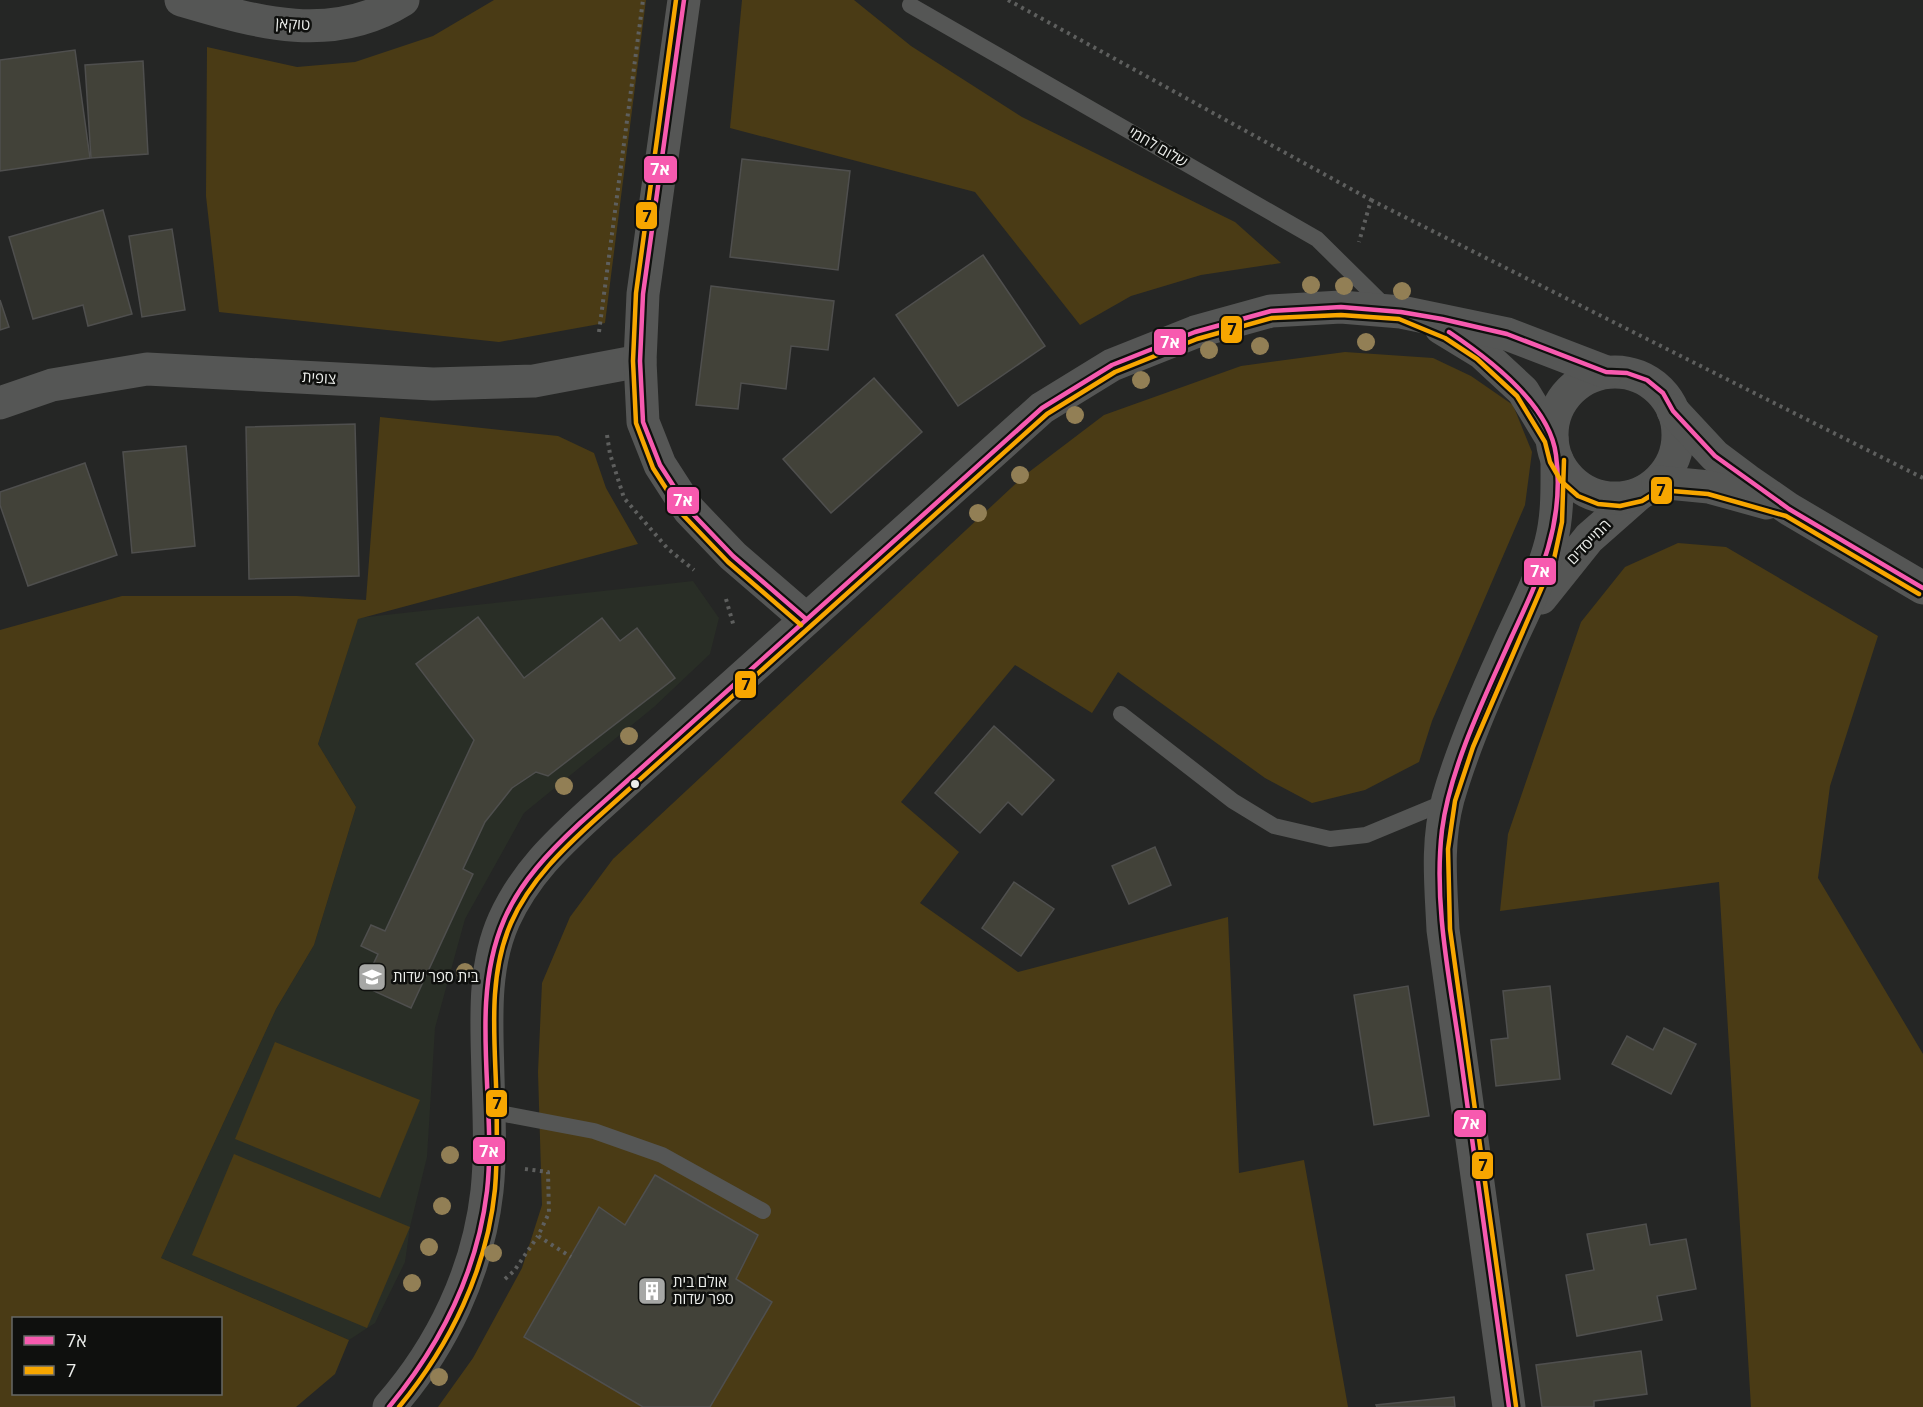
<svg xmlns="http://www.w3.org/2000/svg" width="1923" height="1407" font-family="'Open Sans',Heebo,sans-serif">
<rect width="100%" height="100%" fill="#252625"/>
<polygon fill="#292e26" points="693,581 719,618 710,654 654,707 524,813 465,919 435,1028 427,1157 410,1227 405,1262 375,1323 349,1340 161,1258 276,1009 314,945 356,807 318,744 358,618"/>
<g fill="#4a3b15" fill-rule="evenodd">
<polygon points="494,0 646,0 605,323 499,342 219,312 206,196 207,47 297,67 355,62 433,36"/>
<polygon points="742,0 854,0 911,46 1022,117 1235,222 1281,263 1201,275 1131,296 1080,325 975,192 730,128"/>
<polygon points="1345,352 1433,358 1471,376 1513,405 1532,452 1525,505 1432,721 1419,762 1365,790 1312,803 1265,778 1118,672 1092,713 1015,665 901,802 959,852 920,903 1018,972 1228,917 1239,1173 1304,1160 1348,1407 438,1407 473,1358 522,1268 542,1205 538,1072 542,983 570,917 613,859 1025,475 1104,415 1241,366"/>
<path d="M380,417L558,436L594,453L606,488L638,544L358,619L318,744L356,807L314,945L276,1009L161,1258L349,1340L335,1374L296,1407H0V630L122,596H297L366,600ZM14,1318H220V1394H14Z"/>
<polygon points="1678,543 1726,547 1878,636 1830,786 1818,878 1923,1054 1923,1407 1751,1407 1719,882 1500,911 1508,834 1581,622 1625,567"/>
<polygon points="275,1042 420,1100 380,1198 235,1139"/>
<polygon points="234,1154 410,1227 367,1328 192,1255"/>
</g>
<g fill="#424239" stroke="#4f4f4e" stroke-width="1.5">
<polygon points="75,50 90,158 0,171 0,60"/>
<polygon points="143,61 148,154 91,158 85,65"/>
<polygon points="742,159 850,171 838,270 730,257"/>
<polygon points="103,210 132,314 88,326 83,305 33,319 9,237"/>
<polygon points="172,229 185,310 142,317 129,236"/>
<polygon points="983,255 1045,346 958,406 896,315"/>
<polygon points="711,286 834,301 828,350 791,346 786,389 741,383 738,409 696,405"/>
<polygon points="0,300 9,327 0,330"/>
<polygon points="874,378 922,432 831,513 783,459"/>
<polygon points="355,424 359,576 249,579 246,427"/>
<polygon points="186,446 195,546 132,553 123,452"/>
<polygon points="85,463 117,555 28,586 0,505 0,492"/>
<polygon points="478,617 524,678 602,618 620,641 637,628 675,678 548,776 536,772 512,788 485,822 463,869 473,874 411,1008 363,986 378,954 361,946 371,925 385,931 474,740 416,664"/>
<polygon points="994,726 1054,780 1022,815 1008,802 980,833 935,793"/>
<polygon points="1155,847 1171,885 1129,904 1112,866"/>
<polygon points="1014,882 1054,909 1021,956 982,928"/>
<polygon points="1408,986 1429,1116 1374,1125 1354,995"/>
<polygon points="1550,986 1560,1079 1496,1086 1491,1040 1508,1038 1503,991"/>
<polygon points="1664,1028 1696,1044 1671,1094 1612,1064 1627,1036 1653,1050"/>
<polygon points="655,1175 758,1235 736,1279 772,1302 710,1407 643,1407 524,1337 599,1207 625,1225"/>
<polygon points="1646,1224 1650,1245 1686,1239 1696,1289 1657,1296 1662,1320 1577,1336 1566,1275 1594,1270 1587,1234"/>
<polygon points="1641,1351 1647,1394 1594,1401 1594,1407 1542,1407 1536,1365"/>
<polygon points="1454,1397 1455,1407 1377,1407 1376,1405"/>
</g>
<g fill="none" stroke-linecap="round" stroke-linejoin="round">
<g stroke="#5e5f5e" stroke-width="4" stroke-dasharray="3 4.5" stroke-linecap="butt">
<polyline points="1008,0 1371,200 1359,242"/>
<polyline points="1371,200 1923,478"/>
<polyline points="599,332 643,0"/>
<polyline points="607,435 610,454 624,498 668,549 694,570"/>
<polyline points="726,599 734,627"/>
<polyline points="525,1169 548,1172 549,1213 538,1236 571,1257"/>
<polyline points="505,1279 514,1271 538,1236"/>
</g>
<g stroke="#555655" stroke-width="16">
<polyline points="910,5 1317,239 1388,309"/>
<polyline points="1121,714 1233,801 1274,826 1330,839 1366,835 1448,801"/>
<polyline points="489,1111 594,1131 662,1155 763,1211"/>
</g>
<g stroke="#555655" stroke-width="33">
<path d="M181,0C256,22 331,45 403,0"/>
<polyline points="0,403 52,385 147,369 433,384 534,381 640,361"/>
<polyline points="1541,598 1589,538 1639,494"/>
<path d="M1509,1407L1443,930C1441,886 1436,843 1448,799C1462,750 1483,701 1504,655C1520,618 1541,581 1551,542C1558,515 1557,487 1557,460"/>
</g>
<g stroke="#555655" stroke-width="33">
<polyline points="684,0 643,294 640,361 643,422 660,465 689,510 733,556 806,619"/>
<polyline points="1441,328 1482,353 1523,391 1552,439"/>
<circle cx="1615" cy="435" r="63"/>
<polyline points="1673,411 1715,456 1747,480 1789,509 1923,588"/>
<polyline points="1658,482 1709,487 1767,503"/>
<path d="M389,1407C442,1347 478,1271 487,1191C491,1153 489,1115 488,1077C487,1026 482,969 504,920C525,874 556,845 592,812L1042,408L1112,365L1195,332L1271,311L1341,307L1401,312L1507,334L1606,372"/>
</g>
<g stroke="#0f100e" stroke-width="9">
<g id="bus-1">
<polyline points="684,0 643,294 640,361 643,422 660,465 689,510 733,556 806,619"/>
<path d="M1449,332C1488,358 1550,405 1556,455C1565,523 1540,576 1512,636C1486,694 1450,767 1442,830C1433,906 1451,985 1461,1059C1477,1175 1493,1291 1509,1407"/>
<path d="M389,1407C441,1344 477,1273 487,1191C497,1104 468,1003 504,920C520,882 549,852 579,824L1042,408L1112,365L1195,332L1271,311L1341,307L1401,312L1442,319L1507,334L1606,372L1627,373L1647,380L1663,393L1673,411L1715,456L1789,509L1923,588"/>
</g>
</g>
<g stroke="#0f100e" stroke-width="9">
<g id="bus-2">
<polyline points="676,0 636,293 633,361 636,423 653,468 683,515 728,562 801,625"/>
<polyline points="1516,1406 1450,929 1448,849 1455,801 1473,747 1554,559 1562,522 1564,460"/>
<path d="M399,1407C450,1345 487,1270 495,1189C498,1154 497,1119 496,1084C494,1031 489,973 511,923C530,880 564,848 597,818L1047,414L1115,372L1197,339L1272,318L1341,315L1399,319L1445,338L1477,359L1517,396L1545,442L1550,462L1561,481L1578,496L1598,504L1620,506L1642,501L1660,490L1708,494L1786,516L1919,594"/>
</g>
</g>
<use href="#bus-1" stroke="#f75aaf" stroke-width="4.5"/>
<use href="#bus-2" stroke="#f7a600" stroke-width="4.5"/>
</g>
<g fill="#927f55">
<circle cx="1311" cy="285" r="9"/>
<circle cx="1344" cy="286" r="9"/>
<circle cx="1402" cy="291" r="9"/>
<circle cx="1366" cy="342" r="9"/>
<circle cx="1260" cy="346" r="9"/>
<circle cx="1209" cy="350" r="9"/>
<circle cx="1141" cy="380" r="9"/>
<circle cx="1075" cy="415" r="9"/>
<circle cx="1020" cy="475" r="9"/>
<circle cx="978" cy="513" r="9"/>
<circle cx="629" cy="736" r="9"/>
<circle cx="564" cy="786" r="9"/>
<circle cx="465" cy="972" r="9"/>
<circle cx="450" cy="1155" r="9"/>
<circle cx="442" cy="1206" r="9"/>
<circle cx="429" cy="1247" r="9"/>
<circle cx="493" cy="1253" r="9"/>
<circle cx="412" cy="1283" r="9"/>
<circle cx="439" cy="1377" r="9"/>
</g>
<defs>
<g id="school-square" transform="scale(1.5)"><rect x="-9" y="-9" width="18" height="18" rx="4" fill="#a6a7a5" stroke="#0f100e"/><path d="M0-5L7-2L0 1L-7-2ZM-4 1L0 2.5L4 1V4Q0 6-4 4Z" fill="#fff"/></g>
<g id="building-square" transform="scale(1.5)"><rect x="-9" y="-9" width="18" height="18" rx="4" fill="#a6a7a5" stroke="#0f100e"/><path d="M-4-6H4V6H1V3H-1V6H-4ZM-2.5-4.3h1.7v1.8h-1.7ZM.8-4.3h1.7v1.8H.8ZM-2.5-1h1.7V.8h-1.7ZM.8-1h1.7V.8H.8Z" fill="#fff"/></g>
</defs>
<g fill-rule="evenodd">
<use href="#school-square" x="372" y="977"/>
<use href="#building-square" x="652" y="1291"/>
</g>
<circle fill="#ebedea" stroke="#0f100e" stroke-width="2" cx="635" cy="784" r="5"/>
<g text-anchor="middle" stroke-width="5" stroke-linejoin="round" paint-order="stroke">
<g font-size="15" fill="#ebedea" stroke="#0f100e">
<text transform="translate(293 24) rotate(4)" y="5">טוקאן</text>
<text transform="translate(1158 147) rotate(30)" y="5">שלום לחמי</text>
<text transform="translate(319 378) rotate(3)" y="5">צופית</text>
<text transform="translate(1589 542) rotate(-46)" y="5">המייסדים</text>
</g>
<g font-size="15" fill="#ebedea" stroke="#0f100e" text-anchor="start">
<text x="393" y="982">בית ספר שדות</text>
<text x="673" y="1287">אולם בית<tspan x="673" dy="17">ספר שדות</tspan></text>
</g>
</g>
<g stroke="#0f100e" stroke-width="2">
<rect x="643" y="155" width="35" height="29" rx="6" fill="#f75aaf"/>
<rect x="635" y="201" width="23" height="29" rx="6" fill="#f7a600"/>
<rect x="1220" y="315" width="23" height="29" rx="6" fill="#f7a600"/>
<rect x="1153" y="328" width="34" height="28" rx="6" fill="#f75aaf"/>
<rect x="1650" y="476" width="23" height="29" rx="6" fill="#f7a600"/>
<rect x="666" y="486" width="34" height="29" rx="6" fill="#f75aaf"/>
<rect x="1523" y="557" width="34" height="29" rx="6" fill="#f75aaf"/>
<rect x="734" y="670" width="23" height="29" rx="6" fill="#f7a600"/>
<rect x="485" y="1089" width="23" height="29" rx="6" fill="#f7a600"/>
<rect x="1453" y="1109" width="34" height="29" rx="6" fill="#f75aaf"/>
<rect x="472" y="1136" width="34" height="29" rx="6" fill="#f75aaf"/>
<rect x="1471" y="1151" width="23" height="29" rx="6" fill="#f7a600"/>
</g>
<g font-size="16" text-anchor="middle" font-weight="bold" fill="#fff">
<text x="660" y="175">7א</text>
<text x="1170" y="348">7א</text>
<text x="683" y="506">7א</text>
<text x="1540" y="577">7א</text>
<text x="1470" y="1129">7א</text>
<text x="489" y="1157">7א</text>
</g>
<g font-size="16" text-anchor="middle" font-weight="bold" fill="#111">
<text x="647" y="222">7</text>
<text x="1232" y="335">7</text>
<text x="1661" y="496">7</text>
<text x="746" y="690">7</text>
<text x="497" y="1109">7</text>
<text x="1483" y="1171">7</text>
</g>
<rect x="12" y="1317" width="210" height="78" fill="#0f100e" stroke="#676866" stroke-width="1.5"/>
<rect x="24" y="1336" width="30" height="9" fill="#f75aaf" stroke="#676866" stroke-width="1.5"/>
<text x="66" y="1347" font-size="18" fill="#ebedea">7א</text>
<rect x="24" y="1366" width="30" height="9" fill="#f7a600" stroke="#676866" stroke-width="1.5"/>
<text x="66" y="1377" font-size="18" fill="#ebedea">7</text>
</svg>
